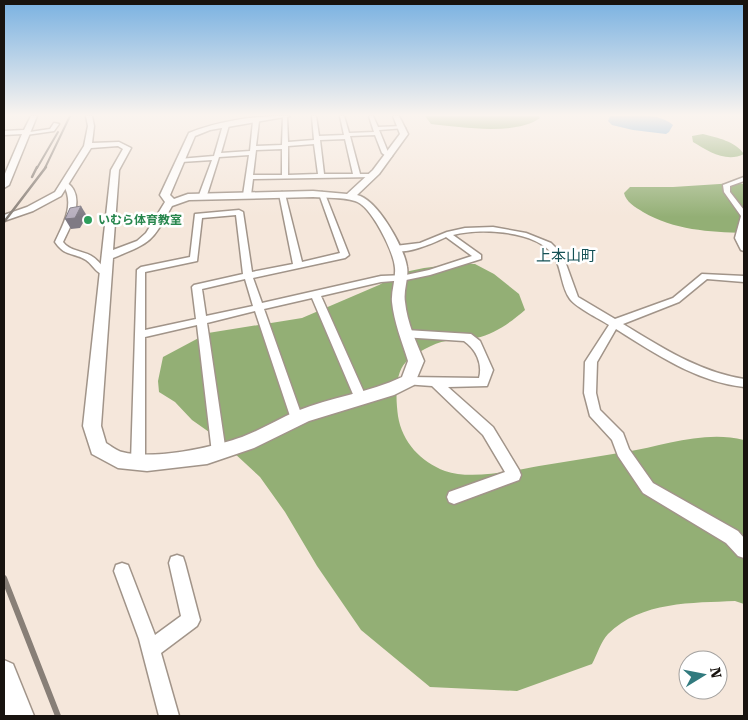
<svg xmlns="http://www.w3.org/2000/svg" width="748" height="720" font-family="'Roboto Serif','Noto Sans JP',serif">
<rect width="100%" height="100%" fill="#f5e7db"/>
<g fill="#93af75">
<path d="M425,116H539L540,118C515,136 461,127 431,124Z"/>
<path d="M703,134C718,138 735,141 744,154C726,163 708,151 693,142L692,136Z"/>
<path d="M735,183L744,184V233C709,232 674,230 643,212C635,207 626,202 624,193L630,187H673Z"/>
<path d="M456,264H475L494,274L519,294L525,310C511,322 495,334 476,338C466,340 456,340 446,341C434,343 415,353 406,362C394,374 396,401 398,416C402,442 421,462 445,471C470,480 514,471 539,466C568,461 597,457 625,452C664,446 704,430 744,440V604L735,601C693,603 641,601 608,634C601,641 597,655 592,664L517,691L430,687L361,630L317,566L285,512L260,477L219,439L192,420L175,402L159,392L158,381L163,357L208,333L302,318L379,285L400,273L424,268Z"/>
</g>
<path fill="#73acd7" d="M610,116C628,116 658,111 673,125L669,132L666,134L633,130L612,125L608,121Z"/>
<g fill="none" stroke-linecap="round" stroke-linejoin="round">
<g stroke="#a19489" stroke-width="3">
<g id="minor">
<path d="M283,116H287L288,142L314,140L312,116H316L319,136L344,135L340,116H344L349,133L374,132L369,116H373L378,127L402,126L405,128L379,130L388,152L392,156L389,158L382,153L375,135L350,136L360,174H373L376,176L375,177L253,179L251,195L247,197L243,195L249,155L219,157L207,195L201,196L199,195L212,160L181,162L178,160L179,159L214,156L223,125L226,123L229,125L221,153L250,151L253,121L256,119L259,121L256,146L282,145ZM345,139L353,174H324L320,140ZM314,144L318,174L288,175V146ZM282,149V175H253L256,150Z"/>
<polygon points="54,123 59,124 54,131 26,135 23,133 50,129"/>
<polygon points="744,177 744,181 730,186 730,192 744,210 744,251 741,250 735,238 741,216 724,192 723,185"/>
<path d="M66,182C87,195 71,226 63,242C70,252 83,250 93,257C99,261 101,266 108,270V274C96,276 94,265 86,260C73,252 65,257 55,242C64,223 75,204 63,184Z"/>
<path d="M282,192L285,194L302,262L340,253L319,194L322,192L325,194L349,255L345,258L253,278L262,303L381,276L406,275L429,270L472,256L446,237C434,243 402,257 391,249L395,246L420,243L447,232L465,228L493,227L526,233L551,243L559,251L566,264L578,297L615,319L673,298L702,274L744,276V282L707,279L679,302L623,324C661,347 699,372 744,379V387C697,382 656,354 616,329L597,362L596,393L600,410L623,433L629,449L653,483L738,531L744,538V558L738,556L726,543L643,493L618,456L612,440L590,416L584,393L585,362L609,325C598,318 577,308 570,299C561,287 562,269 554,256C537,230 480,228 453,235L481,255V259L430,275L406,280L381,282L321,296L367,399L365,402H357L355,399L312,298L264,309L303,419L302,423L297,424L292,423L291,419L255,311L207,323L226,453L224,457L219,459L214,457L212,453L197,325L145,337V462L143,466L138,468L133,466L131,462L137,270L141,267L190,257L195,214L239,210L243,212L252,272L293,264L279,194ZM236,215L243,274L194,285L192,287L196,319L145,330V272L197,261L202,218ZM245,279L253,306L206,316L202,289Z"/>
<path d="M406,330L471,334L480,341L493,370L487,386L448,387L493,427L519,470L521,475L519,480L454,504L449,502L447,497L449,492L505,472L483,435L432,386L404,384L402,381L404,378L408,377L479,378C483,364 476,349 464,341L402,337L401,334L402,331Z"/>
<polygon points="177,555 183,557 185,563 200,620 197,626 161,653 179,716 159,716 139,639 114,571 116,565 122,563 128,565 155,635 181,616 169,563 171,557"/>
<path d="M15,690L22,693L25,700L15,716H4C4,704 2,695 15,690Z"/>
</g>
</g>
<g stroke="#a19489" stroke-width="3">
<g id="tertiary">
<polygon points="31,116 37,116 9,185 4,188 4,176 22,134 4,135 4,131 24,130"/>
<path d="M86,116H92L94,126L92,143L119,142L131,148L119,170L113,250L137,241L146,233L165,202L160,195L189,133C218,121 259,115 290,116L210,130L195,136L170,195L174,199L188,194L313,191L347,194L373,170L400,134L393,116H399L408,134L379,174L357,195C377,199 404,247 407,267C409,278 403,290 405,302C407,322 416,342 424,361L414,385L394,395L309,421L254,448L207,464L147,471L118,468L92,454L83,426L111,170L123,149L118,146L91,148L61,196L33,211L4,221V215L27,207L55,192L84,146L88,126ZM313,197C326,198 343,197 355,201C371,205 394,252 395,268C396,279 391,291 392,302C394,322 402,342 408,361L402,377C369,393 331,397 297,411C278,419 261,430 242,437C211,448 154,460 122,452C117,451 111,446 106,443L101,426L113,258C152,242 151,243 172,206L189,200Z"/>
<polygon points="4,660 13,664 34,716 8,716 4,706"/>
</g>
</g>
<use href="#minor" fill="#fff" fill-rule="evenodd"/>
<use href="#tertiary" fill="#fff" fill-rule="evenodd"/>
<g stroke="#887f77" stroke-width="2">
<polyline points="37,168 58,132"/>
<polyline points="45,168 70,116"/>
</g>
<g stroke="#887f77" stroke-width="2.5">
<polyline points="32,177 37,167"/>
<polyline points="4,222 46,167"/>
</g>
<polyline stroke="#887f77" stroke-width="6" points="4,578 58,716"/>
</g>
<polygon fill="#7f7a84" points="81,206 87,216 80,228 71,229 65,219"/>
<polygon fill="#b6aebd" stroke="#7f7a84" points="81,206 75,218 65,219 70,208"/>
<linearGradient id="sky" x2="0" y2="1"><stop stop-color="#79b1e1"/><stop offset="0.53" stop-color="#faf4ef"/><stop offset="1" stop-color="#faf4ef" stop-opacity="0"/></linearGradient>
<rect width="748" height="217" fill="url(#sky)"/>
<circle fill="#2e9e5b" stroke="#fff" stroke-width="2" cx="88" cy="220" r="5"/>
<g text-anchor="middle" stroke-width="5" stroke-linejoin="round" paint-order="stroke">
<g font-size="12" font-weight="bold" fill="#27864d" stroke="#fff" text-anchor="start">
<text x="98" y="224">いむら体育教室</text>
</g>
<g font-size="15" fill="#145155" stroke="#fff">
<text x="566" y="261">上本山町</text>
</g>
</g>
<rect width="748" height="720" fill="none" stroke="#18130f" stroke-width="10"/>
<g transform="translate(703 675) rotate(80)"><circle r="24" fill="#ffffff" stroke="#a3a19f"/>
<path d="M0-4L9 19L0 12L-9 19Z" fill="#317a7e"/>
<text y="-8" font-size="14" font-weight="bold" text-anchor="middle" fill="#18130f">N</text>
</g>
</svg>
